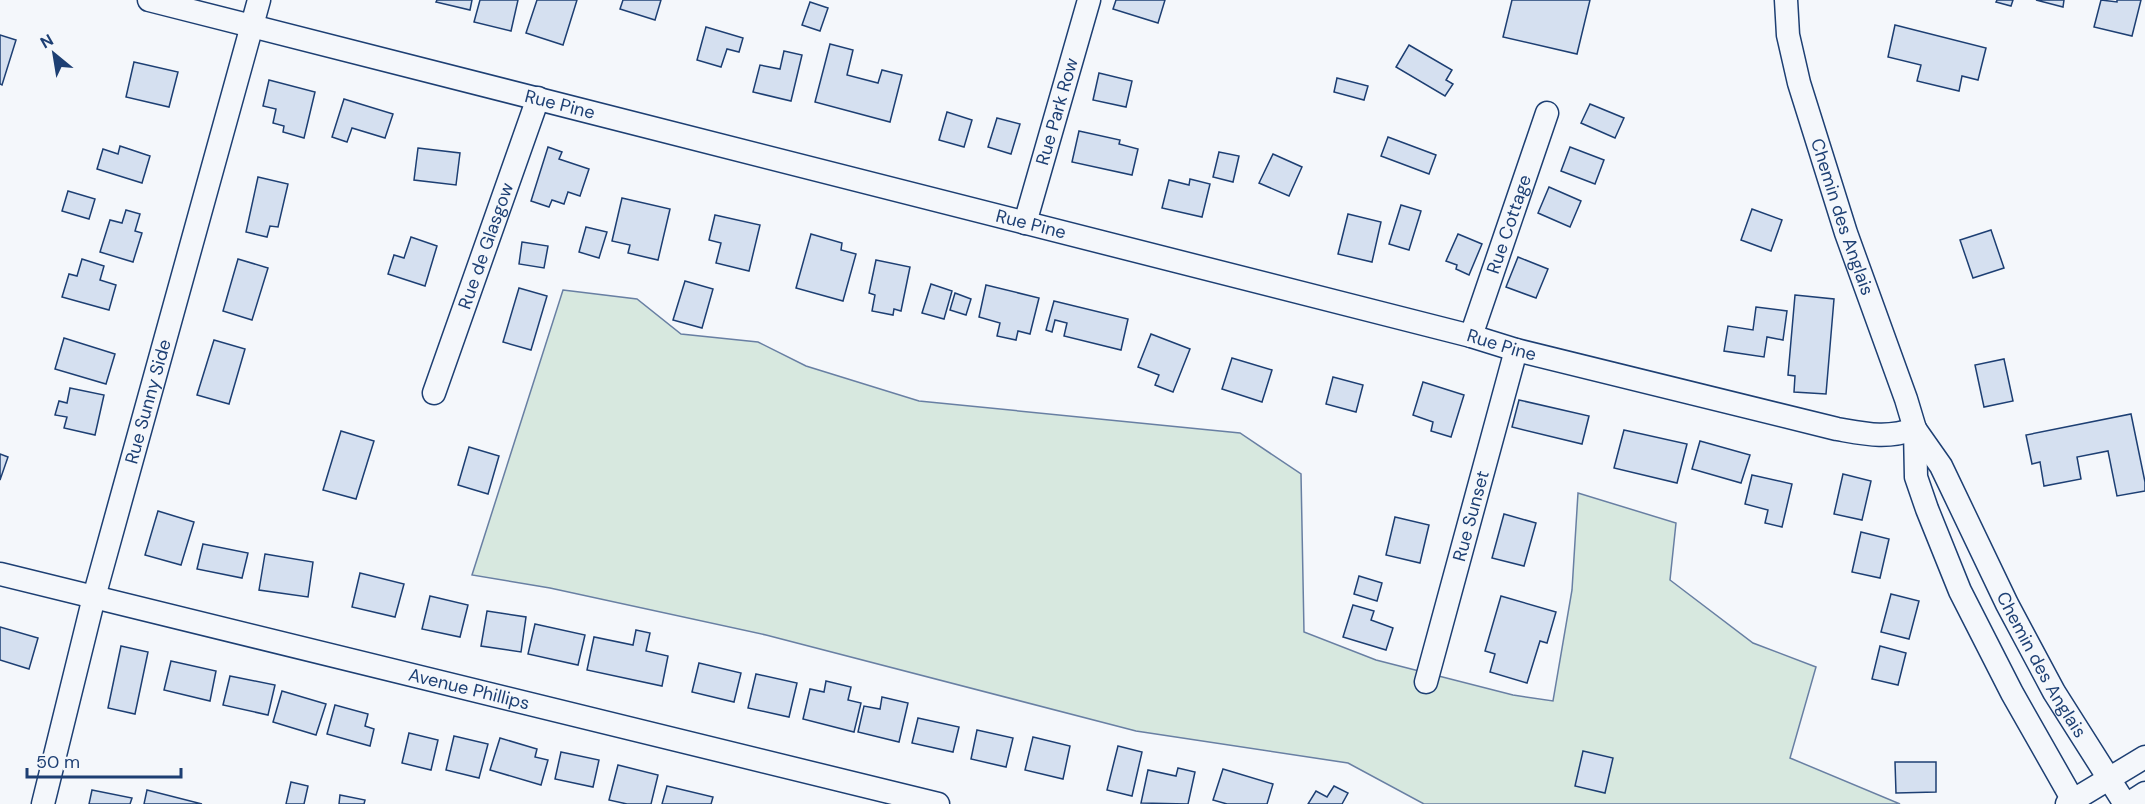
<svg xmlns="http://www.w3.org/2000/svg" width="2145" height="804" font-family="'DM Sans',sans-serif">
<rect width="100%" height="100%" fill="#f4f7fb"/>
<polygon fill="#d7e8df" stroke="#687fa3" stroke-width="1.5" points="563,290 637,299 681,334 758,342 806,366 919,401 1240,433 1301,474 1304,632 1376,660 1513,695 1553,701 1572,590 1578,493 1676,523 1670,580 1753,643 1816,667 1790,758 1900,804 1424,804 1348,763 1136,731 766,635 550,588 472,575"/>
<g fill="#d5e0f0" stroke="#1d3f73" stroke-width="1.5">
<polygon points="437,0 472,0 470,10 436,2"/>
<polygon points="480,0 518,0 511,31 474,22"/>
<polygon points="537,0 577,0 563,45 526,33"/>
<polygon points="623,0 661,0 655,20 620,9"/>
<polygon points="1116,0 1165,0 1158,23 1113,9"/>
<polygon points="1512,0 1590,0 1577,54 1503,37"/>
<polygon points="1997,0 2013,0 2011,6 1996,2"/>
<polygon points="2036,0 2064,0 2063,7"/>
<polygon points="2101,0 2117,2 2117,0 2141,0 2132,36 2094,27"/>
<polygon points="810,2 828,8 820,31 802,25"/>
<polygon points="1895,25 1986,48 1978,80 1962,76 1959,91 1917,81 1921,65 1888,57"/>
<polygon points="706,27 743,38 739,52 727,49 721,67 697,60"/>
<polygon points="0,35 16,40 2,85 0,84"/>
<polygon points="830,44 853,50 847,75 878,83 882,70 902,75 890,122 815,102"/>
<polygon points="1409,45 1452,70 1446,80 1453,84 1445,96 1396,67"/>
<polygon points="784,51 802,55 791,101 753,92 760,65 780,69"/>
<polygon points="134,62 178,72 169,107 126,97"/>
<polygon points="1099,73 1132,81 1126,107 1093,100"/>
<polygon points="1337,78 1368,86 1364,100 1334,92"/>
<polygon points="269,80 315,92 304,138 283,132 284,126 273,123 276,109 263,106"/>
<polygon points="344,99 393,114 385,138 352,128 347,142 332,137"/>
<polygon points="1590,104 1624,118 1615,138 1581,123"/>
<polygon points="947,112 972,120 964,147 939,140"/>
<polygon points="997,118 1020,124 1011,154 988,147"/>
<polygon points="1079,131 1120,140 1119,144 1138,149 1132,175 1072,162"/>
<polygon points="1388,137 1436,155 1429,174 1381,156"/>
<polygon points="120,146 150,156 142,183 97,169 103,149 118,154"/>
<polygon points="548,147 562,152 559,159 589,169 580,196 568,192 564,204 552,200 549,207 531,201"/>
<polygon points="1570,147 1604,160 1595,184 1561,171"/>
<polygon points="418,148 460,153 456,185 414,180"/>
<polygon points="1219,152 1239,156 1233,182 1213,177"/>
<polygon points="1273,154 1302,167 1289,196 1259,183"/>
<polygon points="258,177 288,184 278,227 270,226 267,237 246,232"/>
<polygon points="1190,179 1210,184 1202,217 1162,208 1169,180 1189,185"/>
<polygon points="1549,187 1581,201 1570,227 1538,213"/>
<polygon points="68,191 95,199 89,219 62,211"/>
<polygon points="622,198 670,209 658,260 628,253 630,245 612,241"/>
<polygon points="1401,205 1421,211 1409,250 1389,244"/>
<polygon points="1752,209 1782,220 1771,251 1741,240"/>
<polygon points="126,210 140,214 135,231 142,233 133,262 100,252 110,220 122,223"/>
<polygon points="1348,214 1381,222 1372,262 1338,254"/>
<polygon points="715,215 760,225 749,271 716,263 721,243 709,240"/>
<polygon points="586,227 607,232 599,258 579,252"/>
<polygon points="1991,230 2004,268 1973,278 1960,240"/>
<polygon points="811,234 842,243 841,250 856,254 843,301 796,288"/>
<polygon points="1458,234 1482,244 1469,275 1456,269 1457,265 1446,261"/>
<polygon points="411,237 437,246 425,286 388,274 394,255 404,258"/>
<polygon points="522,242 548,246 544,268 519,264"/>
<polygon points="1518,257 1548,269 1536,298 1506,287"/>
<polygon points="82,259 104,266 100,280 116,285 109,310 62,297 69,274 77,276"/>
<polygon points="238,259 268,268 252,320 223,311"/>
<polygon points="876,260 910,267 901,311 894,309 893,315 872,311 875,295 869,293"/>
<polygon points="685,281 713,289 702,328 673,320"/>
<polygon points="931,284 952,291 944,319 922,313"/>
<polygon points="986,285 1039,298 1030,334 1018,331 1016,340 997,336 1000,323 979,317"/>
<polygon points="519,288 547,296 531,350 503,342"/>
<polygon points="955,293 971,299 966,315 950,310"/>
<polygon points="1795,295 1834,299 1826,394 1794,392 1795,376 1788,375"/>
<polygon points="1054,301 1128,319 1121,350 1064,336 1067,323 1055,320 1052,332 1046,330"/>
<polygon points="1756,307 1787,311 1783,340 1767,337 1764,357 1724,351 1728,326 1753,330"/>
<polygon points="1151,334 1190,349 1173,392 1155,385 1159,375 1138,367"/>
<polygon points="64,338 115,354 106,384 55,369"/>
<polygon points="214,340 245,349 229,404 197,395"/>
<polygon points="1232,358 1272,370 1262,402 1222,389"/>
<polygon points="2004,359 2013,401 1984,407 1975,365"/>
<polygon points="1333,377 1363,385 1356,412 1326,404"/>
<polygon points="1423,382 1464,395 1451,437 1431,431 1433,422 1413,415"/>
<polygon points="70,388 104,395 95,435 64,428 67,417 55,415 59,401 67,403"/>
<polygon points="1519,400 1589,416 1582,444 1512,427"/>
<polygon points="2131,414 2145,482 2145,491 2117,496 2108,451 2077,457 2081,479 2044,486 2040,462 2032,464 2026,435"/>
<polygon points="1624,430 1687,444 1677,483 1614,468"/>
<polygon points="341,431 374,441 356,499 323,490"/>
<polygon points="1700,441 1750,455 1741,483 1692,469"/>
<polygon points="469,447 499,456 488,494 458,485"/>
<polygon points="0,454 8,457 0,480"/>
<polygon points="1843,474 1871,481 1862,520 1834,514"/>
<polygon points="1752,475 1792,484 1782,527 1765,523 1768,510 1745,504"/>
<polygon points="158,511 194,522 181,565 145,555"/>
<polygon points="1504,514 1536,523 1524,566 1492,558"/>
<polygon points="1395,517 1429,525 1420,563 1386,555"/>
<polygon points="1861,532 1889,539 1880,578 1852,572"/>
<polygon points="203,544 248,553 242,578 197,569"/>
<polygon points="265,554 313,562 308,597 259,590"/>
<polygon points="360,573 404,584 395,617 352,607"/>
<polygon points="1359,576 1382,583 1377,601 1354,594"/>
<polygon points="1891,594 1919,601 1909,639 1881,632"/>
<polygon points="430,596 468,605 460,637 422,629"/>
<polygon points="1501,596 1556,612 1547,643 1540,641 1527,683 1490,672 1495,654 1485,651"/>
<polygon points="1353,605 1374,611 1371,620 1393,628 1386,650 1343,637"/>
<polygon points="487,611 526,617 521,652 481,646"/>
<polygon points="535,624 585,635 578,665 528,654"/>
<polygon points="0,627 38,638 29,669 0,660"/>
<polygon points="636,630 650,633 646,651 668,656 662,686 587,670 594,637 633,645"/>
<polygon points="121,646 148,652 135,714 108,708"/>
<polygon points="1880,646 1906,653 1898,685 1872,679"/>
<polygon points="171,661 216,671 210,701 164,690"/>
<polygon points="699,663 741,673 734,702 692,692"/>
<polygon points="756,674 797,683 789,717 748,708"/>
<polygon points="230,676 275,685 268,715 223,705"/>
<polygon points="826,681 851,687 848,700 861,703 854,732 803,719 810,689 824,692"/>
<polygon points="282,691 326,704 316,735 273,722"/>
<polygon points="882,697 908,703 899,742 858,732 864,706 880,709"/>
<polygon points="335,705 368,714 365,726 374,729 370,746 327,734"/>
<polygon points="918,718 959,727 953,752 912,743"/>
<polygon points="977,730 1013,738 1006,767 971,759"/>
<polygon points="409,733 438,740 431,770 402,763"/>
<polygon points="454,736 488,744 479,778 446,770"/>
<polygon points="1033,737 1070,746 1063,779 1025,770"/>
<polygon points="500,738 537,749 535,757 548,760 541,785 490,770"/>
<polygon points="1118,746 1142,752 1132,796 1107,790"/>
<polygon points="1583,751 1613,758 1605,793 1575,786"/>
<polygon points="561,752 599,760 593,787 555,779"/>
<polygon points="1895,762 1936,762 1936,792 1896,793"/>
<polygon points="618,765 658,775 651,804 627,804 609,800"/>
<polygon points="1178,768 1195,772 1188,804 1141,803 1148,770 1176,776"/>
<polygon points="1223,769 1273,784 1267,804 1227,804 1213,800"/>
<polygon points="291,782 308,786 304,804 286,804"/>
<polygon points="667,786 713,797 711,804 662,804"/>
<polygon points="1334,786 1348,793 1342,804 1308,804 1316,791 1327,797"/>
<polygon points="92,790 132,798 130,804 89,804"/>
<polygon points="147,790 202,804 144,804"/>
<polygon points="340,795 365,800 364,804 339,804"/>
</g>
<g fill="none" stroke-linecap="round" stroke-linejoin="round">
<g stroke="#1d3f73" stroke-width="25">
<g id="minor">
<path id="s1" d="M149,0L1471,336L1516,350L1837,429C1866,434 1886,439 1915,429"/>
<path id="s2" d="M1786,0L1788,35L1799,83L1846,233L1906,399L1915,429L1916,477L1927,509L1960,591L2012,693L2075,804"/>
<path id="s3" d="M1025,223L1089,0"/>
<path id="s4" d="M1471,336L1547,113"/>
<path id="s5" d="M434,393L538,98"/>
<path id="s6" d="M1915,429L1941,466L2007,604L2054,692L2125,804"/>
<path id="s7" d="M0,574L938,804"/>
<path id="s8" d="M1426,682L1516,350"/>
<path id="s9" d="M43,804L94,597L259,0"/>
<polyline points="2067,804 2145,757"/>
<polyline points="2128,804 2145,793"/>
</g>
</g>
<use href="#minor" stroke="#f4f7fb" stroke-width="22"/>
</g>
<g text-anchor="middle" stroke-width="4.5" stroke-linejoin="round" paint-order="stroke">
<g font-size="18" fill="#1d3f73" stroke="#f4f7fb">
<text dy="6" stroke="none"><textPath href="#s1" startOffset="424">Rue Pine</textPath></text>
<text dy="6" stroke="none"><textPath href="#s3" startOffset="116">Rue Park Row</textPath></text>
<text dy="6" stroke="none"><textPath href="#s2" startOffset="225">Chemin des Anglais</textPath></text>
<text dy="6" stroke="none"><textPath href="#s4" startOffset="118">Rue Cottage</textPath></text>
<text dy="6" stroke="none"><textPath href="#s1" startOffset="910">Rue Pine</textPath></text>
<text dy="6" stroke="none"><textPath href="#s5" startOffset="156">Rue de Glasgow</textPath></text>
<text dy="6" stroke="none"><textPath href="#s1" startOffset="1396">Rue Pine</textPath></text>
<text dy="6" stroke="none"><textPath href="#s9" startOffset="416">Rue Sunny Side</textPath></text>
<text dy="6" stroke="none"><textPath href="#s8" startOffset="172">Rue Sunset</textPath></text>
<text dy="6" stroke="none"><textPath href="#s6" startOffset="268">Chemin des Anglais</textPath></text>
<text dy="6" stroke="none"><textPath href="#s7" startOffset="483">Avenue Phillips</textPath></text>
</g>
</g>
<g transform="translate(54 54) rotate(330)" stroke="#f4f7fb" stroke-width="4.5" paint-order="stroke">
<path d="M0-4.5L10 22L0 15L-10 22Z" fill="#1d3f73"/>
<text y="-9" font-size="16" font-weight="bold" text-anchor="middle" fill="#1d3f73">N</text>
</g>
<path d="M27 768v9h154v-9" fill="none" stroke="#1d3f73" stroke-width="3"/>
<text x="36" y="768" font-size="18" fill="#1d3f73" stroke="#f4f7fb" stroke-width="4.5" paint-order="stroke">50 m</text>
</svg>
